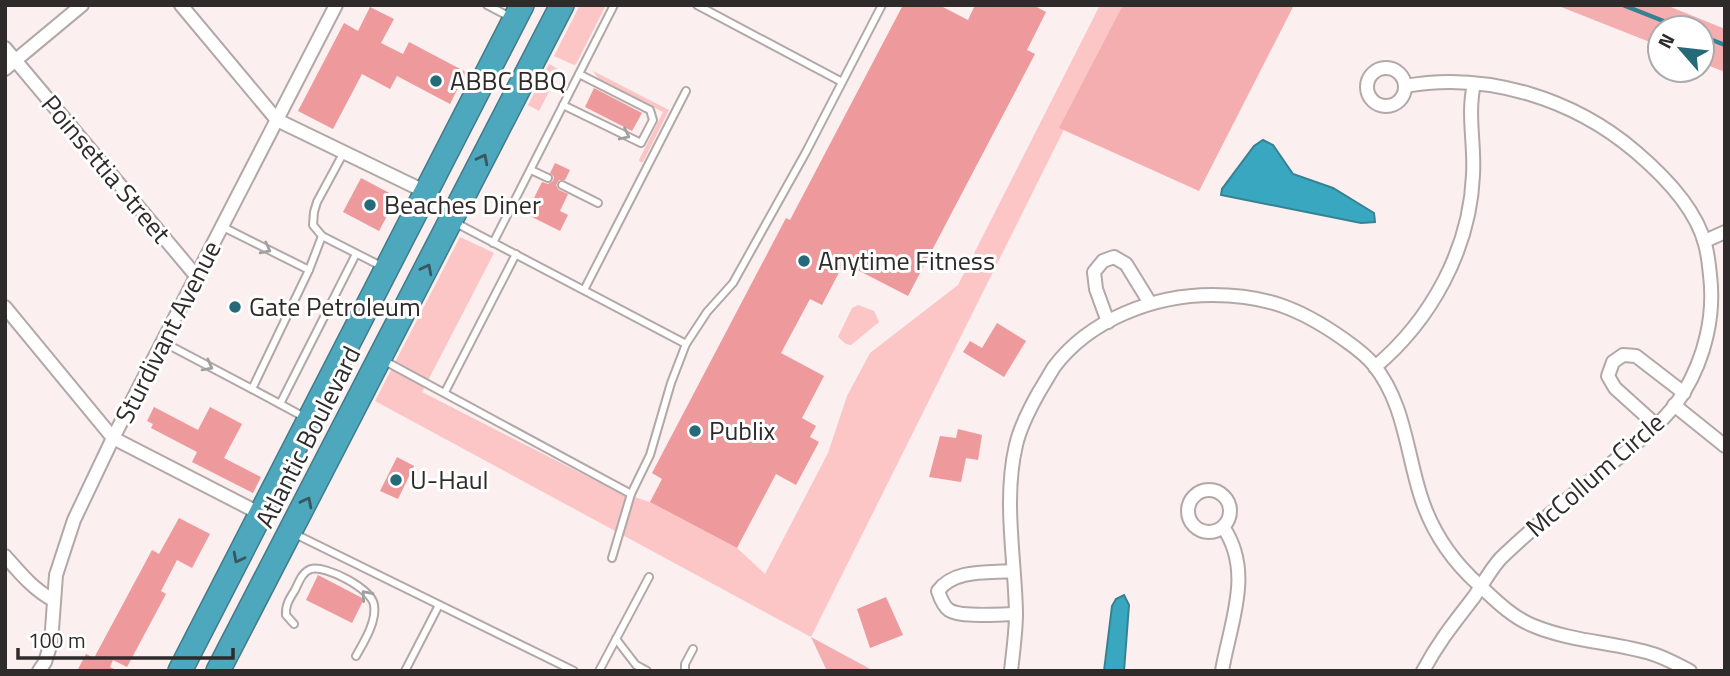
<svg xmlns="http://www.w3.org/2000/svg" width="1730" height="676" font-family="'Titillium Web',sans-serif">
<rect width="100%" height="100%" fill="#fbefef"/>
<g fill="#fcc5c6">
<polygon points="580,5 606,5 576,64 574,65 554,56"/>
<polygon points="1100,5 1126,5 811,637 375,401 460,237 494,253 422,392 618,492 650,502 737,548 765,574 828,453 847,396 870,353 958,285"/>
<polygon points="549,64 560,70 539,111 528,105"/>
<polygon points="593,71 669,110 643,162 640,162 639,160 663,112 598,78"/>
<polygon points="858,305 874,311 879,322 851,345 846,344 838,337 852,308"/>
</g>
<g fill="#f5aeb0">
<polygon points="1123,5 1294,5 1199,191 1059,128"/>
<polygon points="1556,5 1666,5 1725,29 1725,72 1702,63 1702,28 1660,28 1660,46"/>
<polygon points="811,637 872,670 871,671 827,671"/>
</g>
<g fill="#39a7c0" stroke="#368293" stroke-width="2">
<polygon points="1263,140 1273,145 1293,174 1333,188 1374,213 1375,222 1361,223 1221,195 1222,189 1254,146"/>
<polygon points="1124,595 1129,605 1124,671 1104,671 1112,606 1116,599"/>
</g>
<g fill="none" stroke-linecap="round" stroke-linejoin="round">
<g stroke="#368293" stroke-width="4.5">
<polyline points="1623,5 1681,28"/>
<polyline points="1702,36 1725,45"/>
</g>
</g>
<g fill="#ee999b">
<polygon points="903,5 939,5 968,20 975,5 1033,5 1046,12 1027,50 1035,54 908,296 844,263 822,305 810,299 781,353 824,376 802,418 816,426 810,437 819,442 796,485 776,474 737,548 650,502 662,479 652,473 786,218 790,220"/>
<polygon points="370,7 394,19 381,43 403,54 409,42 466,72 450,104 397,76 390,89 362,74 333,129 298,111 344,23 358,31"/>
<polygon points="594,88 642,113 632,131 585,107"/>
<polygon points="555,163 570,170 565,180 559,180 556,185 559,190 568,194 560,211 568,215 560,231 526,214 542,182 548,184 553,181 554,177 550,173"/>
<polygon points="361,178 397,197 379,231 343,212"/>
<polygon points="997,323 1026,341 1004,377 963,352 970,341 982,348"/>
<polygon points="154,407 198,430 210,407 242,424 224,458 261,477 253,493 192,462 197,452 151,428 153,424 147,421"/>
<polygon points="958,429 982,435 978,460 966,458 961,482 929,477 940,436 956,438"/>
<polygon points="397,457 414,466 398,499 380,491"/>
<polygon points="179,518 210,534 192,568 177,560 161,591 166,594 127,667 113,660 110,667 118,671 77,671 86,654 94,658 152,550 159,554"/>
<polygon points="318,575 364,599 352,623 306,600"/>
<polygon points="886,597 903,635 870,648 857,609"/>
</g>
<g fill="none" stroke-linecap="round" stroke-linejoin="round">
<g stroke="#b3a8a8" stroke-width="10">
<g id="lane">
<polyline points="487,5 510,17"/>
<polyline points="697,5 842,82"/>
<polyline points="563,105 641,143 653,120 650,110 579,74"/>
<polyline points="344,152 317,202 314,212 313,225 322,236 309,270 252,389 280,404 356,254"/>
<polyline points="531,170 548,178"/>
<polyline points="562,185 598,203"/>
<polyline points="456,223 686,344"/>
<polyline points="223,227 309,270"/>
<polyline points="322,236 383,267"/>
<polyline points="493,243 614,5"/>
<polyline points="584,290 686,91"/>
<polyline points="163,342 252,389"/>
<polyline points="383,360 631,494"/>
<polyline points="445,392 516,254"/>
<polyline points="280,404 304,417"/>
<polyline points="293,533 574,671"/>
<polyline points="612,558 631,494 650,455 671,383 686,344 707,312 733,283 806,152 882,5"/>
<path d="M294,624L286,615C285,605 290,598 295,590C299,582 302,572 311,569C326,565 372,589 374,605C377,621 364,642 356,656"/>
<polyline points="616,639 636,665 647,671"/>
<polyline points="405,671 439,605"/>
<polyline points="599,671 649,577"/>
<polyline points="685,671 685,664 693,649"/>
</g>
</g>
<g stroke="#b3a8a8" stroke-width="16">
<g id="street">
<polyline points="181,5 277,120 426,192 451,220"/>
<polyline points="5,48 197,277"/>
<circle cx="1386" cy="87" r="19"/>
<polyline points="5,69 82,5"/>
<path d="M1405,86C1487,71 1574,99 1636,152C1663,175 1696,209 1705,244C1708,254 1709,265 1710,275C1715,315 1705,357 1684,392C1667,420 1638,442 1613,462C1575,493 1536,524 1501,558C1490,570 1483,584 1474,597C1454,623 1439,641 1423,671"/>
<polyline points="1705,241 1725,232"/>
<polyline points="5,307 113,438 261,514"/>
<polyline points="1108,322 1096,289 1094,272 1103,261 1114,257 1126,264 1150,303"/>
<path d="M1375,367C1431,320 1470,249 1473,175C1475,144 1467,115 1474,84"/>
<polyline points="1674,405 1725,446"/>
<polyline points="1656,425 1615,388 1608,376 1613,362 1623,355 1636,356 1684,393"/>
<circle cx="1209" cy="511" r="21"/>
<path d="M5,556C20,573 33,589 53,600"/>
<path d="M1013,571C987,573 954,569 938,591C940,597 943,606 949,610C961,618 1001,614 1016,614"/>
<polyline points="39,671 45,662 51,643 56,575 74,520 113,438 336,5"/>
<path d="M1011,671C1013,652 1016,632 1016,613C1015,558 1003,500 1016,445C1020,427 1030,408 1039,392C1044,384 1049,375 1054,367C1090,319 1155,295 1212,295C1265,295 1299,308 1342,338C1353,346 1364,353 1373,364C1404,402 1406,449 1420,494C1431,530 1451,560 1479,585C1495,600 1513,618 1534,626C1573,642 1614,642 1653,654C1666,658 1678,665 1690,671"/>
<path d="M1222,671C1230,623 1254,572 1223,527"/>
</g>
</g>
<g stroke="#427c8a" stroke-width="26">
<g id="highway">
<polyline points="180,671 522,5"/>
<polyline points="218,671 562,5"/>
</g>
</g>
<use href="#lane" stroke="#fff" stroke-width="6"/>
<use href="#street" stroke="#fff" stroke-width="12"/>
<use href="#highway" stroke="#4da7bd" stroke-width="23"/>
</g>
<defs><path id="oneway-chevron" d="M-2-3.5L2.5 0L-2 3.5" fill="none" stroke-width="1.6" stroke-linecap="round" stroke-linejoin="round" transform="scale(1.75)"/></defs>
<g stroke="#a1a0a0">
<use href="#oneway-chevron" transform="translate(625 135) rotate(26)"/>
<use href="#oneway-chevron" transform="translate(266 249) rotate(27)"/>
<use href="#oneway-chevron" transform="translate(208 366) rotate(28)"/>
<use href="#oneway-chevron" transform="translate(366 595) rotate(-131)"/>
</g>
<g stroke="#3a565e">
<use href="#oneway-chevron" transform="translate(483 159) rotate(-63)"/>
<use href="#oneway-chevron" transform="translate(427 269) rotate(-63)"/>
<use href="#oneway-chevron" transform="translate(307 502) rotate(-63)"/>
<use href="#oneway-chevron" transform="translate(238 558) rotate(117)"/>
</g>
<g fill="#246a79" stroke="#fff" stroke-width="2.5">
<circle cx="436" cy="81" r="7"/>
<circle cx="370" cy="205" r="7"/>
<circle cx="804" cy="261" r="7"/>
<circle cx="235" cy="307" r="7"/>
<circle cx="695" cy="431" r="7"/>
<circle cx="396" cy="480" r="7"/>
</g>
<g text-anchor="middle" stroke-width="6" stroke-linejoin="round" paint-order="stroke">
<g font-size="26" fill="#2f2b2b" stroke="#fff" text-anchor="start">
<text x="450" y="90">ABBC BBQ</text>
<text x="384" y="214">Beaches Diner</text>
<text x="818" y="270">Anytime Fitness</text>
<text x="249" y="316">Gate Petroleum</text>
<text x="709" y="440">Publix</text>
<text x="410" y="489">U-Haul</text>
</g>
<g font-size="26" fill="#2f2b2b" stroke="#fff">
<text transform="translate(106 169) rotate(50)" y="9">Poinsettia Street</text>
<text transform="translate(168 332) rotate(-63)" y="9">Sturdivant Avenue</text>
<text transform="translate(308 437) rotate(-63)" y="9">Atlantic Boulevard</text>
<text transform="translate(1595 475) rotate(-41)" y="9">McCollum Circle</text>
</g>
</g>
<rect width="1730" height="676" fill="none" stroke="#2f2b2b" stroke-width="14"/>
<g transform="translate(1681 49) rotate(298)"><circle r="33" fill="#ffffff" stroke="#acaaaa" stroke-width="2"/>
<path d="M0-5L12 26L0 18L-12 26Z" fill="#246a79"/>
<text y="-10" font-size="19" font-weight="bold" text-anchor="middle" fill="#2f2b2b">N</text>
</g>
<path d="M18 648v10h215v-10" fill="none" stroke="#2f2b2b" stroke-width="3.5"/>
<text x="28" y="648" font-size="21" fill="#2f2b2b" stroke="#ffffff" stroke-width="5" paint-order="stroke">100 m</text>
</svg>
